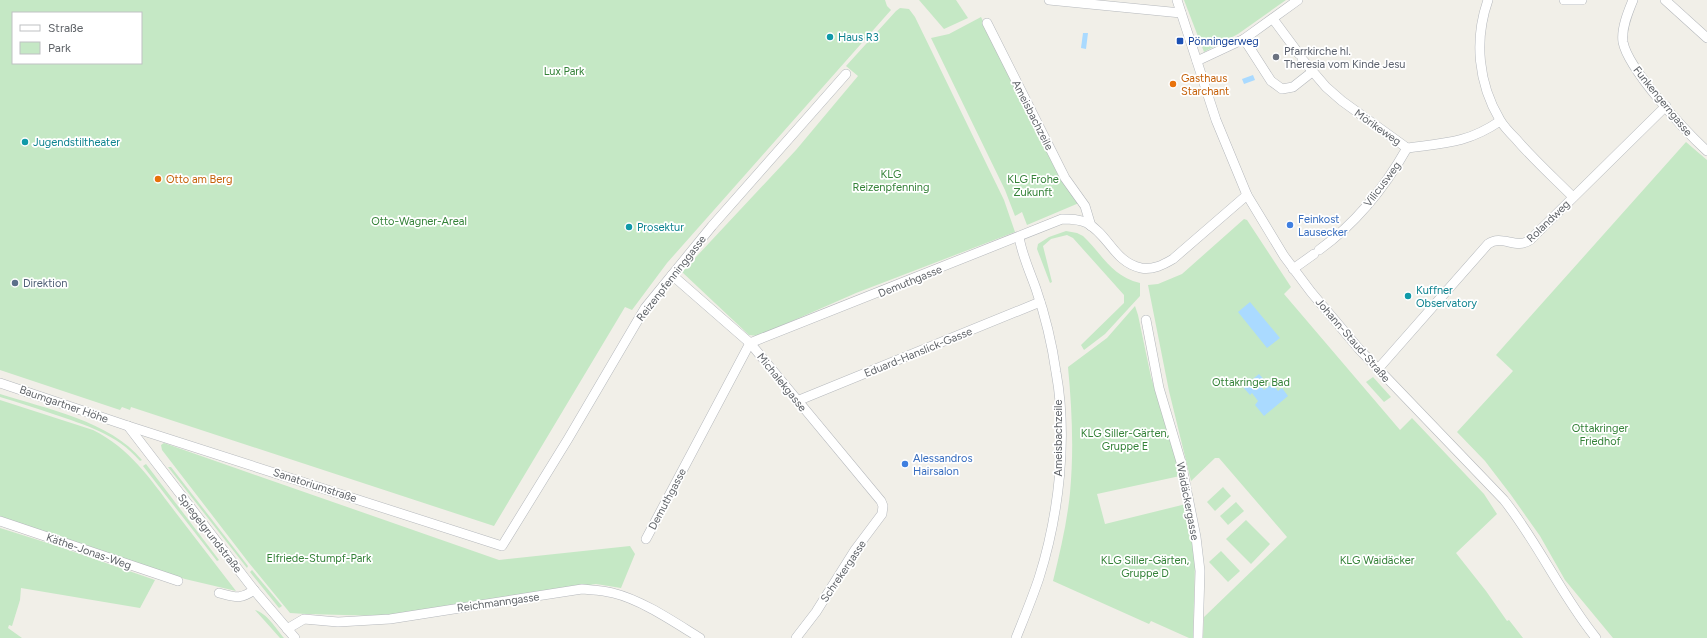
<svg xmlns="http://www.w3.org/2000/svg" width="1707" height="638" font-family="Figtree,sans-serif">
<rect width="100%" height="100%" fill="#f1efe8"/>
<g fill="#c5e8c5" fill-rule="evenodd">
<path d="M0,0H885L887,6L891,10L667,263L632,310L625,307L494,526L131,407L130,410L122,407L120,410L0,370ZM13,13H141V63H13Z"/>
<polygon points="919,0 956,0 968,18 944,29"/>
<polygon points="1184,0 1286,0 1238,34 1204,52"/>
<polygon points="900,8 909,9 915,17 1004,200 1015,232 856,293 758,336 749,335 682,272 796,150 858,76 846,66 896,11"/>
<polygon points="981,17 1025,107 1079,203 1027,225 1022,212 1015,216 1005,190 931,38 949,34"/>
<polygon points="1686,142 1707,160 1707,638 1613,638 1565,580 1540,536 1511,495 1485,461 1457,432 1513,371 1496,355"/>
<polygon points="1244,219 1247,220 1291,287 1284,294 1400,430 1412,418 1484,494 1497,514 1456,553 1486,591 1507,621 1509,620 1523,638 1203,638 1204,617 1287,537 1219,458 1215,458 1191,481 1169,391 1148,285 1158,284 1182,274"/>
<path d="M1066,231L1077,233L1083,236C1103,255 1111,276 1140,283V296L1105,334L1084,350L1081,345L1124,303V295L1073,238L1067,235L1051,239L1043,246L1052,282L1050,283L1037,249L1038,244L1049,237Z"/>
<path d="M1135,306L1138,315L1151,377L1170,437L1180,476L1097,494L1105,524L1186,504L1195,563L1193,638H1189L1151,621L1149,624L1053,581C1060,552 1067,523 1070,493C1074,451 1072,409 1068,367L1107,338Z"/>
<polygon points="1373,377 1391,397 1384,402 1366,382"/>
<path d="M0,394C47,409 110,421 142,460L140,461C117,434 85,425 53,414C35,408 18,402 0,397Z"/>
<path d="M0,400L93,430C131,449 151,480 176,513C196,539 216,565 236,591L185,579L0,518Z"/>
<polygon points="164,443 499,560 630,546 635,554 621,588 596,584 383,616 306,614 290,613 249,563 162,450 161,445"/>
<polygon points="146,464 219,560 217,561 143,466"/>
<polygon points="168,467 171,467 248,566 247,568"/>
<polygon points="1223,487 1231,496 1215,511 1207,502"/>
<polygon points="1236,502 1244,511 1228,525 1220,516"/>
<polygon points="1246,520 1270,544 1251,564 1226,539"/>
<polygon points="0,528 54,545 155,580 140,608 21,588 20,600 12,626 9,625 8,628 22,638 0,638"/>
<polygon points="1221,551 1240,571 1228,582 1209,562"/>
<polygon points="252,570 282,606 279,608 250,572"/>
<path d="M255,610C267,613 276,629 284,638H280Z"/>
</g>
<g fill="#aadaff">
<polygon points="1083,33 1088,33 1086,49 1081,48"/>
<polygon points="1253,75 1255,80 1244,84 1242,79"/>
<polygon points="1250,302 1280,338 1267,348 1238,312"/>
<polygon points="1259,374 1266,382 1261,386 1264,390 1272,384 1278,391 1282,388 1288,396 1264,416 1255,405 1258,401 1252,393 1250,395 1243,387"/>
</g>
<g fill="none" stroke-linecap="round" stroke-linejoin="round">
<g stroke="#b5b8bc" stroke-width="10">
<g id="minor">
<polyline points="1049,0 1181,13"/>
<path d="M1177,0L1216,120L1247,195L1284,256L1311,292L1359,349L1504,500C1539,544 1561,595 1596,638"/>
<path d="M1488,0C1474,40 1478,83 1500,120C1504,127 1510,133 1516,139C1533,159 1554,178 1573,197"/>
<polyline points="1564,0 1582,0"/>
<path d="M1633,0C1628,12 1621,29 1623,42C1628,69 1685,131 1707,151"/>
<polyline points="1665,0 1707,38"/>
<polyline points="1273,19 1299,54"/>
<polyline points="987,23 1065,178 1085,206 1091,226"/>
<polyline points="1244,39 1271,81 1282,89 1293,87 1312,72"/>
<path d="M1302,59L1326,87L1342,101L1407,148C1445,143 1468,143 1500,121"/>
<polyline points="1197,61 1244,39 1298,0"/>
<path d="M1319,250C1355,224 1385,187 1407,148"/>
<polyline points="1293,269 1314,254"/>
<polyline points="672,275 750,343 881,501 883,506 882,514 855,550 816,612 796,638"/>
<polyline points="1146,320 1159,388 1181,462 1196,537 1200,571 1198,638"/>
<path d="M1378,369L1488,244C1502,234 1516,250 1530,240L1666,106"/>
<polyline points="0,383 128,426 502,546 568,439 645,308 712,226 846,74"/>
<polyline points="797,401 1040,302"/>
<polyline points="128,426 254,590 295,638"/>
<polyline points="0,521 178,581"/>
<path d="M646,539L750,343L1062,219C1071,219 1079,219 1087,223C1109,235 1114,262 1141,268C1153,270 1163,265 1173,259L1247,195"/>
<path d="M219,593C235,597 240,600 254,590"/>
<path d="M287,629L304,619L338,622L390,619L582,589C592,590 603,590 613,593C642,600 674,622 700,638"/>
<path d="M1016,638C1024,618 1032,599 1039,578C1059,515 1068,437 1056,372C1052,344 1045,315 1036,289C1030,272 1022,255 1019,237"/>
</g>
</g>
<use href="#minor" stroke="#fff" stroke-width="9"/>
</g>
<g fill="#0f9aa8" stroke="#fff" stroke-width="1.5">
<circle cx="830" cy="37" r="4"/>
<circle cx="25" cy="142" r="4"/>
<circle cx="629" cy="227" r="4"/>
<circle cx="1408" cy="296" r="4"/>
</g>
<rect fill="#1a4fb4" stroke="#fff" stroke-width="1.5" x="1176" y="37" width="8" height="8" rx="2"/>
<circle fill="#6b7280" stroke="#fff" stroke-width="1.5" cx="1276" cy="57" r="4"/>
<g fill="#e8710a" stroke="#fff" stroke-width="1.5">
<circle cx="1173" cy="84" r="4"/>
<circle cx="158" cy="179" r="4"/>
</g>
<g fill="#3f7fe0" stroke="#fff" stroke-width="1.5">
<circle cx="1290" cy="225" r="4"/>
<circle cx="905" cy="464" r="4"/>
</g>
<circle fill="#5c6f8a" stroke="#fff" stroke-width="1.5" cx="15" cy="283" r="4"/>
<g text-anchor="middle" stroke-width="3.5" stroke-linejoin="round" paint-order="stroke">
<g font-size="11" fill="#0d838f" stroke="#fff" text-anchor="start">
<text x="838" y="41">Haus R3</text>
<text x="33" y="146">Jugendstiltheater</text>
<text x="637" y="231">Prosektur</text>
<text x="1416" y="294">Kuffner<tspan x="1416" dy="13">Observatory</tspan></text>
</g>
<g font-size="11" fill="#164399" stroke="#fff" text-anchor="start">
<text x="1188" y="45">Pönningerweg</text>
</g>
<g font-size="11" fill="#5b616d" stroke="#fff" text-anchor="start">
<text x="1284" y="55">Pfarrkirche hl.<tspan x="1284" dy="13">Theresia vom Kinde Jesu</tspan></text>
</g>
<g font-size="11" fill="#348238" stroke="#fff">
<text x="564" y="75">Lux Park</text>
<text x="891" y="178">KLG<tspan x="891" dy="13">Reizenpfenning</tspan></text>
<text x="1033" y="183">KLG Frohe<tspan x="1033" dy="13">Zukunft</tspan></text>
<text x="419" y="225">Otto-Wagner-Areal</text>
<text x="1251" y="386">Ottakringer Bad</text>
<text x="1600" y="432">Ottakringer<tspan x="1600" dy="13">Friedhof</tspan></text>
<text x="1125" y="437">KLG Siller-Gärten,<tspan x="1125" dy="13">Gruppe E</tspan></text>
<text x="319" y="562">Elfriede-Stumpf-Park</text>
<text x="1145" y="564">KLG Siller-Gärten,<tspan x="1145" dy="13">Gruppe D</tspan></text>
<text x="1377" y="564">KLG Waidäcker</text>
</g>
<g font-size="11" fill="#c56008" stroke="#fff" text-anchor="start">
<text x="1181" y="82">Gasthaus<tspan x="1181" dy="13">Starchant</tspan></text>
<text x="166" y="183">Otto am Berg</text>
</g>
<g font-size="11" fill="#5f6368" stroke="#fff">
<text transform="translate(1663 101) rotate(51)" y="4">Funkengerngasse</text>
<text transform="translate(1033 115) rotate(63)" y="4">Ameisbachzeile</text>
<text transform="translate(1378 127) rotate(35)" y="4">Mörikeweg</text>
<text transform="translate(1382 184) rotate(-53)" y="4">Vilicusweg</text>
<text transform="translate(1548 221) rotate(-44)" y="4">Rolandweg</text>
<text transform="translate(671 278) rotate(-52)" y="4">Reizenpfenninggasse</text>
<text transform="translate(910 281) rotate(-22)" y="4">Demuthgasse</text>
<text transform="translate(1353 340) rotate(49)" y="4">Johann-Staud-Straße</text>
<text transform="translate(918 352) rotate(-22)" y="4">Eduard-Hanslick-Gasse</text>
<text transform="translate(782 382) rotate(51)" y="4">Michalekgasse</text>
<text transform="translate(64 404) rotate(19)" y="4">Baumgartner Höhe</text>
<text transform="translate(1058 438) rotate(-90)" y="4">Ameisbachzeile</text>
<text transform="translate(315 485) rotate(18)" y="4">Sanatoriumstraße</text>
<text transform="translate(667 499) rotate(-62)" y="4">Demuthgasse</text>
<text transform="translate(1188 501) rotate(79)" y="4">Waidäckergasse</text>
<text transform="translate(210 533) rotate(52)" y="4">Spiegelgrundstraße</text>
<text transform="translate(89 551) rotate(19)" y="4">Käthe-Jonas-Weg</text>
<text transform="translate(843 571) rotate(-56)" y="4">Schrekergasse</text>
<text transform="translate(498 602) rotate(-8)" y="4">Reichmanngasse</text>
</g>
<g font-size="11" fill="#366cbe" stroke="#fff" text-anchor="start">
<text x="1298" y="223">Feinkost<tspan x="1298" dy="13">Lausecker</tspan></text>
<text x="913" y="462">Alessandros<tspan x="913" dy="13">Hairsalon</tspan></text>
</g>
<g font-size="11" fill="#4e5e75" stroke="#fff" text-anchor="start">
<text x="23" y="287">Direktion</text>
</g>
</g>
<rect x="12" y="12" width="130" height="52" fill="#ffffff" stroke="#bfc1c3"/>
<rect x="20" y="25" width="20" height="6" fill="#ffffff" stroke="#bfc1c3"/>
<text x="48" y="32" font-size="12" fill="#5f6368">Straße</text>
<rect x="20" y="42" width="20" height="12" fill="#c5e8c5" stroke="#bfc1c3"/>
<text x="48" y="52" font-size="12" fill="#5f6368">Park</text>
</svg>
